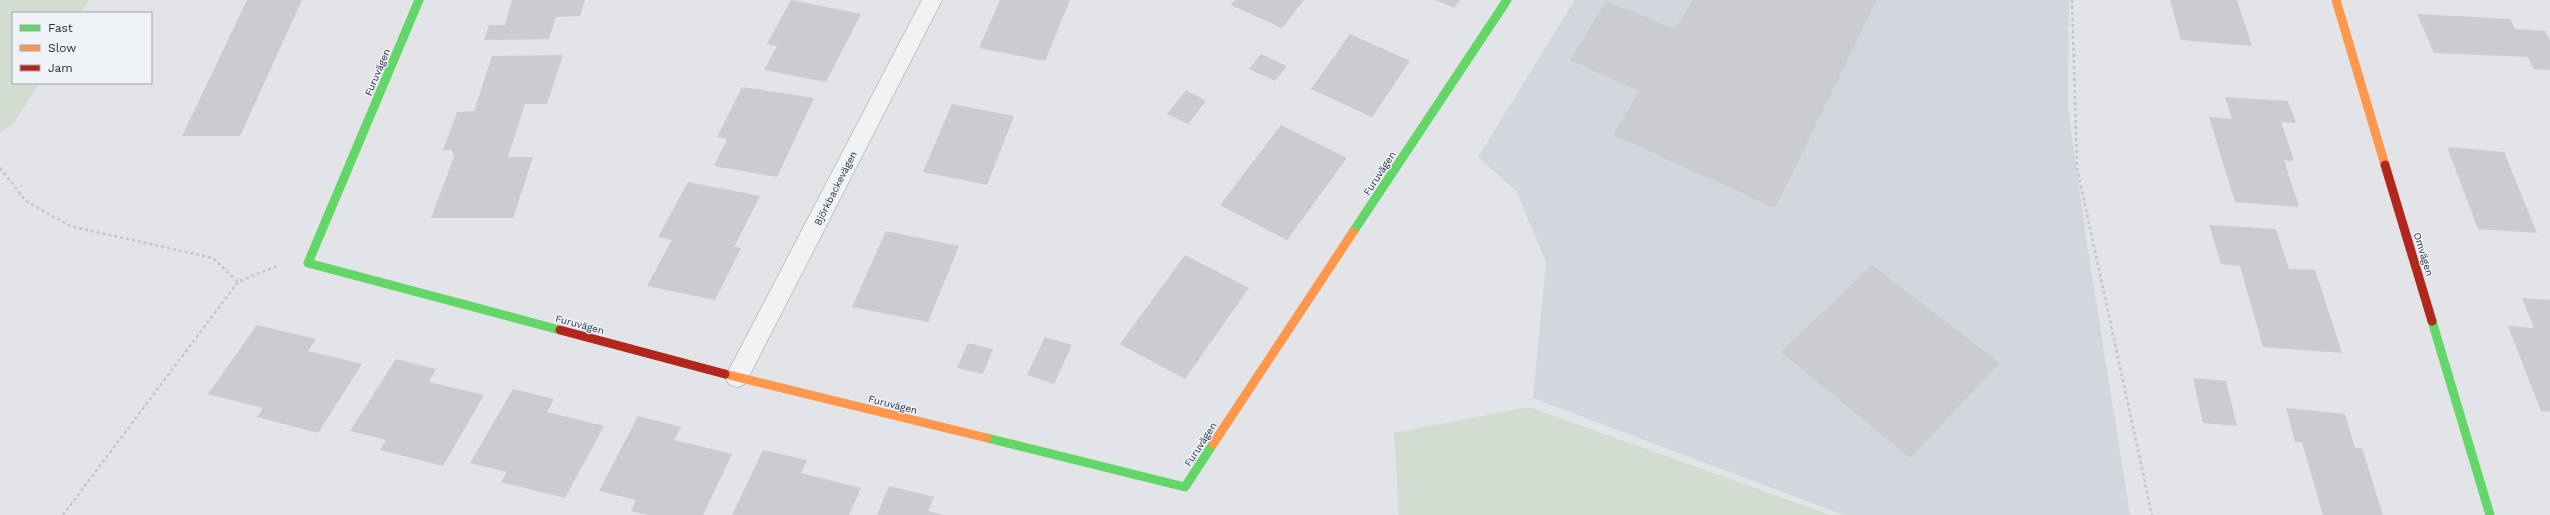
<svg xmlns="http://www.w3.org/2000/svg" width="2550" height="515" font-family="'Work Sans',sans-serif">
<rect width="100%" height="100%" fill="#e2e4e7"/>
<polygon fill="#d2d7de" points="1575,0 2069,0 2068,108 2087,244 2130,515 1844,515 1533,398 1546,262 1516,191 1478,157"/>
<g fill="#d2dcd1">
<polygon points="0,0 89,0 81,13 13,13 13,83 39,83 14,123 0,133"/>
<polygon points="1529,407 1830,515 1399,515 1394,433"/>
</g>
<g fill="#caccd0">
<polygon points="247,0 302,0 240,136 182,136"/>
<polygon points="512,0 585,0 580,16 556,17 549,39 484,40 489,25 505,25"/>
<polygon points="791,0 861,14 826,82 764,70 777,46 767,44"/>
<polygon points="1000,0 1070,0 1045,61 979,48"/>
<polygon points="1235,0 1304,0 1282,28 1231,5"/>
<polygon points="1435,0 1460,0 1454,8"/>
<polygon points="1693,0 1877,0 1775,208 1613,135 1639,91 1570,60 1606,1 1675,29"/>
<polygon points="2170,0 2237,0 2252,46 2181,40"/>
<polygon points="2417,14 2510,19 2515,29 2545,31 2550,41 2550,70 2534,69 2528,57 2434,53"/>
<polygon points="1350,34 1410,61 1372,117 1311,89"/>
<polygon points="1261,54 1287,66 1275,81 1249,69"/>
<polygon points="563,55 547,104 525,104 508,157 533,157 513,218 431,218 454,157 452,150 443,150 457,112 474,111 492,56"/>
<polygon points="742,87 814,98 777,177 714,166 727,139 717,137"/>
<polygon points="1186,90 1206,101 1188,124 1167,114"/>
<polygon points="2225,97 2288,101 2296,123 2281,122 2294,161 2284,160 2299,207 2235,202 2209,117 2232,119"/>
<polygon points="952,104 1014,116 987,185 923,172"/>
<polygon points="1281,125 1347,158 1287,240 1220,205"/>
<polygon points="2447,147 2504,152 2537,233 2478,229"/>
<polygon points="688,182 760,196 734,247 741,248 715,300 647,286 672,240 658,237"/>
<polygon points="2209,225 2276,229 2289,269 2315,270 2342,353 2263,347 2240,266 2221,264"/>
<polygon points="886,231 959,246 928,322 852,307"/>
<polygon points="1185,255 1249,288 1185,379 1120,344"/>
<polygon points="1872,265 2000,363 1910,458 1781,352"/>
<polygon points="2522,298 2550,300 2550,412 2541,411 2508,326 2534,328"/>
<polygon points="257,325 316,339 308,351 362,364 318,433 257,417 263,408 208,394"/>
<polygon points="1045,337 1072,345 1054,384 1027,375"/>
<polygon points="968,343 993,349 983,374 957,368"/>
<polygon points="396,359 436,369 429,382 484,395 443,466 380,450 386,440 350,431"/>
<polygon points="2193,378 2226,381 2237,426 2203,423"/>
<polygon points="513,389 554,399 547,412 604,426 565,498 501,482 507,472 470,463"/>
<polygon points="2286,408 2345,414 2355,448 2362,448 2383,515 2323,515 2302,442 2295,442"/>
<polygon points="638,416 681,427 674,440 732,454 703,515 648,515 631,511 636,500 599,491"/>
<polygon points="763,450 807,460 801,473 861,488 849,515 732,515"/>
<polygon points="889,486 934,497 928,511 944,515 877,515"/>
</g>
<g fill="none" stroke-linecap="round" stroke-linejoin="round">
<g stroke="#c0c2c5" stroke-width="2">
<polygon id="street" points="922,0 942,0 745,384 737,387 729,384 725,377 729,370"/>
</g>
<g stroke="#c3c5ca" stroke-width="2.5" stroke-dasharray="3 3" stroke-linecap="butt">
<polyline points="2072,0 2077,168 2152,515"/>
<polyline points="0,168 26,201 70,226 213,258 238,282"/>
<polyline points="63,515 238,282 277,266"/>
</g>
<use href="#street" fill="#f1f2f4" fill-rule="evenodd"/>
<g stroke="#63d668" stroke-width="9">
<polyline points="419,0 308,263 560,330"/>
<polyline points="1353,232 1507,0"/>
<polyline points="2432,321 2490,515"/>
<polyline points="987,438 1185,487 1213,444"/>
</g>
<g stroke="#ff974d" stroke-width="9">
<polyline points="2336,0 2385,165"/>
<polyline points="725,374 987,438"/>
<polyline points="1213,444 1353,232"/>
</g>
<g stroke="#b3261e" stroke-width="9">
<polyline points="2385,165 2432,321"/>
<polyline points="560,330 725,374"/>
</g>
</g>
<g text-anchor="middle" stroke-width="3" stroke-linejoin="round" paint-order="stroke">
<g font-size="10" fill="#263043" stroke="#eff2f7">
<text transform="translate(377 72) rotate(-67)" y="4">Furuvägen</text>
<text transform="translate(1379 173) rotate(-57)" y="4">Furuvägen</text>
<text transform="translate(835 188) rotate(-63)" y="4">Björkbackevägen</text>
<text transform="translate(2424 254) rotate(73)" y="4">Omvägen</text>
<text transform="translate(580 324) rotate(15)" y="4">Furuvägen</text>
<text transform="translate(893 404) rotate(14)" y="4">Furuvägen</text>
<text transform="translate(1200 444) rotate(-57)" y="4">Furuvägen</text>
</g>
</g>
<rect x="12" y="12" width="140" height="72" fill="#eff2f7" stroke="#9fa4af"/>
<rect x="20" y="25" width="20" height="6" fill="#63d668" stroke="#9fa4af"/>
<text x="48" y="32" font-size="12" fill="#263043">Fast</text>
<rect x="20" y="45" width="20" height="6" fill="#ff974d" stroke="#9fa4af"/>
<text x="48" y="52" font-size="12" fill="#263043">Slow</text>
<rect x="20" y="65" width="20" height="6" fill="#b3261e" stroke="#9fa4af"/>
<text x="48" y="72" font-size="12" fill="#263043">Jam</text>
</svg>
